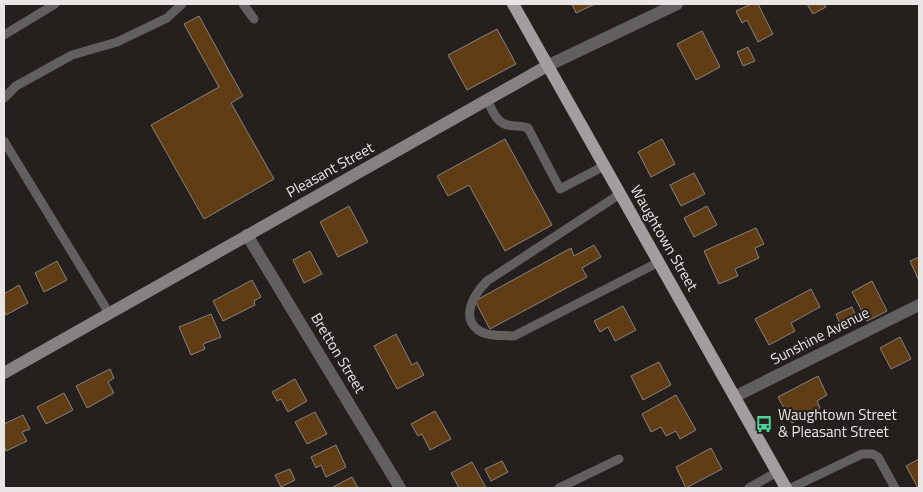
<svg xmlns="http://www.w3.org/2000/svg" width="923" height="492" font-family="'Titillium Web',sans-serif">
<rect width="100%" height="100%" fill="#25201e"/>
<g fill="#613d16" stroke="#88837f">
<polygon points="572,4 595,4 576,13"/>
<polygon points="751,4 758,4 773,34 758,42 747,20 742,23 736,11"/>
<polygon points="807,4 824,4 826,7 813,14"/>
<polygon points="199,16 243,96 231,103 274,179 204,219 151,125 219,87 184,24"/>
<polygon points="497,29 516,64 467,90 448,55"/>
<polygon points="702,31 720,67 696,80 677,44"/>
<polygon points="748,47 755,61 743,66 737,52"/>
<polygon points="505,139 552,225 505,251 469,185 448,196 437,176"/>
<polygon points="662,139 675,164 651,177 638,152"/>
<polygon points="694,173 705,194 681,206 670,185"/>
<polygon points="349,206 368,242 338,257 320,222"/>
<polygon points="707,206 717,225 694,237 684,218"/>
<polygon points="756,228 764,244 755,248 759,258 735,269 738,276 719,284 704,251"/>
<polygon points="594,245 601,257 582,268 587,277 490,329 475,301 571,248 574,256"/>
<polygon points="310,251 322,274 304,283 293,260"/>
<polygon points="919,257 919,281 910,261"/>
<polygon points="57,261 67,280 44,292 35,273"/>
<polygon points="252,280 261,297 254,301 255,305 223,321 213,301"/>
<polygon points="872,281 887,311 867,321 852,292"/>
<polygon points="19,285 28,303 6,315 4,310 4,294"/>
<polygon points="811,289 820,307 791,323 795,331 769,345 755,319"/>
<polygon points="623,306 636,330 615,341 608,327 600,332 594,321"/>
<polygon points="852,307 858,322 842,329 836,314"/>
<polygon points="211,314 221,337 203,344 205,349 191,355 179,327"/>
<polygon points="396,334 412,365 417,362 424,375 397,389 374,346"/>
<polygon points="900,337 911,359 891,369 880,348"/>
<polygon points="659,362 671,385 643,400 631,376"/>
<polygon points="110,369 114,378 108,382 114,393 87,408 76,386"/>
<polygon points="818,376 827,395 817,401 820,408 792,423 778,397"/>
<polygon points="295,379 307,401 288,412 281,399 277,401 272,392"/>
<polygon points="64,393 73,410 46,424 37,407"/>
<polygon points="676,395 696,430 680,439 676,431 666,436 661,427 651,432 642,414"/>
<polygon points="435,411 451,439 430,450 422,434 418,436 411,424"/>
<polygon points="315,412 327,434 307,444 295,422"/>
<polygon points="23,415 30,429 22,432 27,441 6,451 4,445 4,424"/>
<polygon points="336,445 346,467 326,477 321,465 316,468 311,457"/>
<polygon points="711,448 722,469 686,488 676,467"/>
<polygon points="919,459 919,488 918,488 906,466"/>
<polygon points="502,461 508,472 491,481 485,469"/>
<polygon points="472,462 486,488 459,488 451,473"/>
<polygon points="290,469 295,480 281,487 275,475"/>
<polygon points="352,477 358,488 334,488 333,487"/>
</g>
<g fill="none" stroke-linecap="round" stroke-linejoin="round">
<g stroke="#625f5f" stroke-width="9">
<polyline points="243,4 254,19"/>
<polyline points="4,35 55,4"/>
<polyline points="4,98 16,86 72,55 117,42 167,18 182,4"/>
<path d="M487,100C492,109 496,123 508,125C515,127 520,125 528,128L560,189L604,166"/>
<polyline points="4,141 109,313"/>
<path d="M620,194L487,281C475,293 460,316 478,330C488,337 503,335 514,336L659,262"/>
<polyline points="559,488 619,459"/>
<polyline points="749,488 777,472"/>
<polyline points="791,488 862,454 873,454 878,457 895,488"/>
</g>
<g stroke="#625f5f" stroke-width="12">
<polyline points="547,66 677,4"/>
<polyline points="247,235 400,488"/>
<polyline points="736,396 919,305"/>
</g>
<polyline stroke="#878282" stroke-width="12" points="4,373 547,66"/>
<polyline stroke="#a39d9d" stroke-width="12" points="513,4 786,488"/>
</g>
<defs>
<g id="bus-bare" transform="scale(1.35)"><path d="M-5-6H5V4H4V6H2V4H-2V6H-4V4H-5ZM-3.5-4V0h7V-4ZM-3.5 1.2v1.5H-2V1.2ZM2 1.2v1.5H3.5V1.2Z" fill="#50d398" stroke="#25201e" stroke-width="2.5" paint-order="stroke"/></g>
</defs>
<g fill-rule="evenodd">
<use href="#bus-bare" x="764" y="424"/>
</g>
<g text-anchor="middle" stroke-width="4" stroke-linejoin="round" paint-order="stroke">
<g font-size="15" fill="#e9e5e4" stroke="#25201e">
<text transform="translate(330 170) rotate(-29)" y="5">Pleasant Street</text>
<text transform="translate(664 238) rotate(60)" y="5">Waughtown Street</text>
<text transform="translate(820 336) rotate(-27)" y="5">Sunshine Avenue</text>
<text transform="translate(338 353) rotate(59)" y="5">Bretton Street</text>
</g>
<g font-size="15" fill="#e9e5e4" stroke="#25201e" text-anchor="start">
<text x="778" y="420">Waughtown Street<tspan x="778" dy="17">&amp; Pleasant Street</tspan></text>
</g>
</g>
<rect width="923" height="492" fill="none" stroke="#e9e5e4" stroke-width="10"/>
</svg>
